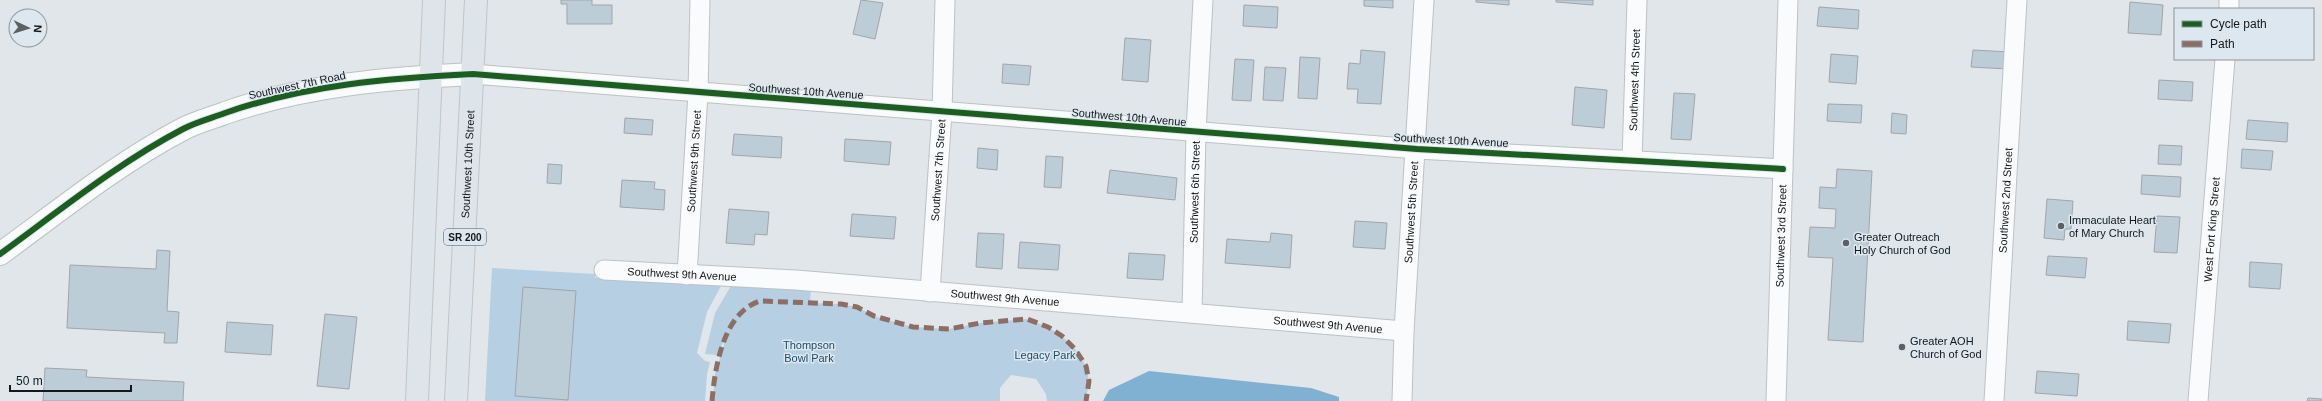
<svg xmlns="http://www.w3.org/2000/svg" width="2322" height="401" font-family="Arial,sans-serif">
<rect width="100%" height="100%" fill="#e1e6eb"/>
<g fill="#b6cfe2">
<polygon points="492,268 595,274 595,278 722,284 707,312 697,353 705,361 710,362 707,374 705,401 485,401"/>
<polygon points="732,284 811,287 810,303 841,304 857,307 874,316 913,327 949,329 980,323 1027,319 1048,327 1062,336 1075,349 1086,366 1089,381 1086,401 1047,401 1046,394 1036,379 1011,375 1000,388 1000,401 713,401 715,374 727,335 717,355 705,354 715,313"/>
</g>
<polygon fill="#80b1d2" points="1149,371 1311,388 1339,397 1339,401 1103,401 1109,390"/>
<g fill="#bdcdd8" stroke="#a1a5a8">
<polygon points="561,0 592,0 592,5 612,5 612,24 567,24 567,4 561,4"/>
<polygon points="861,0 883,3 875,39 853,34"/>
<polygon points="1364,0 1393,0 1393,8 1364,6"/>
<polygon points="1476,0 1509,0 1509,5 1476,2"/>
<polygon points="1556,0 1593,0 1593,5 1556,2"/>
<polygon points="2130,2 2163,5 2161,35 2128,33"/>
<polygon points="1244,5 1278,7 1277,28 1243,26"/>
<polygon points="1819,7 1859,10 1858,29 1817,26"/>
<polygon points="1125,38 1151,40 1148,82 1122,80"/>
<polygon points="1361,50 1385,52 1381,104 1357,103 1358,89 1347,89 1349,63 1360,64"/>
<polygon points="1973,50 2010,52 2008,69 1971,67"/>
<polygon points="1831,54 1858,56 1856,84 1829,82"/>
<polygon points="1300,57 1320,58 1317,99 1298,98"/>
<polygon points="1235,59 1254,60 1251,101 1232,100"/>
<polygon points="1003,64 1031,66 1029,85 1002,83"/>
<polygon points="1265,67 1286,68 1283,101 1263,100"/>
<polygon points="2159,80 2193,82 2192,101 2158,99"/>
<polygon points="1575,87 1607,90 1604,128 1572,125"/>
<polygon points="1674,93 1695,94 1691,140 1671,139"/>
<polygon points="1828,104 1862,105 1861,123 1827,121"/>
<polygon points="1892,113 1907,115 1906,134 1891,133"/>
<polygon points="625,118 653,120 652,135 624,133"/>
<polygon points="2248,120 2288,123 2287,142 2246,139"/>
<polygon points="734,134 782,137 781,158 732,155"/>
<polygon points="845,139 891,142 889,165 844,161"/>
<polygon points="2159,145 2182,146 2181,165 2158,164"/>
<polygon points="978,148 998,150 997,170 977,168"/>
<polygon points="2242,149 2273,151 2271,170 2241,168"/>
<polygon points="1046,156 1063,157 1061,188 1044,187"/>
<polygon points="548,164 562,165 561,184 547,183"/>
<polygon points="1837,169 1872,171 1863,342 1828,340 1833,258 1808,257 1810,227 1835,228 1836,209 1819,208 1820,187 1836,188"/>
<polygon points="1110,170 1177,178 1175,200 1107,193"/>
<polygon points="2142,175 2181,177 2180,197 2141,194"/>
<polygon points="622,180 655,182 654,189 665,190 664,210 620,207"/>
<polygon points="2047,199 2073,201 2071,229 2065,229 2064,240 2044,238"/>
<polygon points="729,209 769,212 767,235 755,234 754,245 726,243"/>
<polygon points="852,214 896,217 894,239 850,236"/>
<polygon points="2157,216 2180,217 2177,253 2154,252"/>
<polygon points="1355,221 1387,223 1385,249 1353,247"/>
<polygon points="978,233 1004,234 1002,269 976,267"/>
<polygon points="1271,233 1292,235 1290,268 1225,263 1227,239 1270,242"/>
<polygon points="1020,242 1060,245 1058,270 1018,268"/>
<polygon points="157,250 170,251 167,311 179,312 177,343 164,343 165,333 67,328 70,265 156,269"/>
<polygon points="1129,253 1165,255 1163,280 1127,278"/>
<polygon points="2048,256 2087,258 2085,278 2046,275"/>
<polygon points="2250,262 2282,264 2280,289 2249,287"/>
<polygon points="523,287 576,291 568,400 515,396"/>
<polygon points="325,314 357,317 349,389 317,386"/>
<polygon points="2128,321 2171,324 2169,343 2127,340"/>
<polygon points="227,322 273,325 271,355 225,352"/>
<polygon points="45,368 87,370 86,377 184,382 183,401 43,401"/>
<polygon points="2037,371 2079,374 2077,396 2035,393"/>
<polygon points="2308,398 2322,399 2322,401 2307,401"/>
</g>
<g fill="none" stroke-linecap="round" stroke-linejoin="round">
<g stroke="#bdc1c5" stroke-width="21">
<g id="minor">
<polyline points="2229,9 2229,0"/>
<polyline points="473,74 1417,149 1783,169"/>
<path id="s1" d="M1632,160L1637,0"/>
<path id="s2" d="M604,270L796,280L1404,331"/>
<path id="s3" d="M687,275L698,93L700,0"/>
<path id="s4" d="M930,292L942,112L945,0"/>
<path id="s5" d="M1192,313L1196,132L1203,0"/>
<path id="s6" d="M1402,401L1404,331L1424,0"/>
<path id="s7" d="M1776,401L1788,0"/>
<path id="s8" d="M1994,401L2017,0"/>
<path id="s9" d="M2198,401L2225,59"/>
</g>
</g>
<g stroke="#bdc1c5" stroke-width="24">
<path id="tertiary" d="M0,254C59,211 118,163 183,129C196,122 212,118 225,113C305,85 389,78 473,74"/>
</g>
<g stroke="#c1c4c6" stroke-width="24">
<g id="primary">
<polyline points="417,401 434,0"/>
<path id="s10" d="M456,401L476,0"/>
</g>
</g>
<use href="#minor" stroke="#fafbfc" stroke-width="19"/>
<use href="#tertiary" stroke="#fafbfc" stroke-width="22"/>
<use href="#primary" stroke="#dde5eb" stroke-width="22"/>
<path stroke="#8d6e63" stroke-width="5" stroke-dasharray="10 5" stroke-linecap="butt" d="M712,401C715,367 723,313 760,301L841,304L857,307L874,316L913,327L949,329L980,323L1027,319L1048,327L1062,336L1075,349L1086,366L1089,381L1086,401"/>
<g stroke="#dde7ef" stroke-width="8">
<path id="cycleway" d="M0,254C59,211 118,163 183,129C196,122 212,118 225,113C305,85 389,78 473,74L1417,149L1783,169"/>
</g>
<use href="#cycleway" stroke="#1b5e20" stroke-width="6"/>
</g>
<g fill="#5c6063" stroke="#dde7ef" stroke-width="1.5">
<circle cx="2061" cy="226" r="4"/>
<circle cx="1846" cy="243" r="4"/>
<circle cx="1902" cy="347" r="4"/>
</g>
<g text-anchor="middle" stroke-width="3" stroke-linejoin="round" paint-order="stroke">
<rect fill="#dde7ef" stroke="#50565a" stroke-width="1" x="444" y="229" width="42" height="16" rx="3"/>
<g font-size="10" font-weight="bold" fill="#14181a">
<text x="465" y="241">SR 200</text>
</g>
<g font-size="11" fill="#14181a" stroke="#dde7ef">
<text dy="4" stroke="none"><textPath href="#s1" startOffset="80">Southwest 4th Street</textPath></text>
<text transform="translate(297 85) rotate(-12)" y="4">Southwest 7th Road</text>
<text transform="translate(806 91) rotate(4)" y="4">Southwest 10th Avenue</text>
<text transform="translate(1129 117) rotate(5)" y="4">Southwest 10th Avenue</text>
<text transform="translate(1451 140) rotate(3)" y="4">Southwest 10th Avenue</text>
<text dy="4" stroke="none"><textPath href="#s3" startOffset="114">Southwest 9th Street</textPath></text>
<text dy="4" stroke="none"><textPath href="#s10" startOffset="237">Southwest 10th Street</textPath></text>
<text dy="4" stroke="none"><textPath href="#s4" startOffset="122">Southwest 7th Street</textPath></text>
<text dy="4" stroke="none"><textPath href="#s5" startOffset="121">Southwest 6th Street</textPath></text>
<text dy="4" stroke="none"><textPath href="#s8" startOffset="201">Southwest 2nd Street</textPath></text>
<text dy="4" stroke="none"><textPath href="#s6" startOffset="189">Southwest 5th Street</textPath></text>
<text dy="4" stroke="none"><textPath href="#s9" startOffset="172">West Fort King Street</textPath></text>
<text dy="4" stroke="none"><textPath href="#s7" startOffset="165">Southwest 3rd Street</textPath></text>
<text dy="4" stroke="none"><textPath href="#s2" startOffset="78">Southwest 9th Avenue</textPath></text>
<text dy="4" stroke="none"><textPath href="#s2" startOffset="402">Southwest 9th Avenue</textPath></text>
<text dy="4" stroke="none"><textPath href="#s2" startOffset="726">Southwest 9th Avenue</textPath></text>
</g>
<g font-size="11" fill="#14181a" stroke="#dde7ef" text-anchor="start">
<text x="2069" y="224">Immaculate Heart<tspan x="2069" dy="13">of Mary Church</tspan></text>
<text x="1854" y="241">Greater Outreach<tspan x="1854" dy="13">Holy Church of God</tspan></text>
<text x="1910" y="345">Greater AOH<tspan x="1910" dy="13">Church of God</tspan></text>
</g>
<g font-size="11" fill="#1a4c6c" stroke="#dde7ef">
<text x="809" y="349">Thompson<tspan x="809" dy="13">Bowl Park</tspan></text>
<text x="1045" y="359">Legacy Park</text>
</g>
</g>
<rect x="2174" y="8" width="140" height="52" fill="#dde7ef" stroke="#8d949a"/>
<rect x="2182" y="21" width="20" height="6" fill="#1b5e20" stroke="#8d949a"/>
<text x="2210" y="28" font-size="12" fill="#14181a">Cycle path</text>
<rect x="2182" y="41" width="20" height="6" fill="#8d6e63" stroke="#8d949a"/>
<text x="2210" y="48" font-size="12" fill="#14181a">Path</text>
<g transform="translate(28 28) rotate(94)"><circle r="19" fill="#dde7ef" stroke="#8d949a"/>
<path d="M0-3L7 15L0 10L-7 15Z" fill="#5c6063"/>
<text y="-6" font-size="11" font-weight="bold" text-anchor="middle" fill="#14181a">N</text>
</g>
<path d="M10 385v6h121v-6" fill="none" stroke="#14181a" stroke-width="2"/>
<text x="16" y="385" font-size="12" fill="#14181a" stroke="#dde7ef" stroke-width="3" paint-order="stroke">50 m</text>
</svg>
